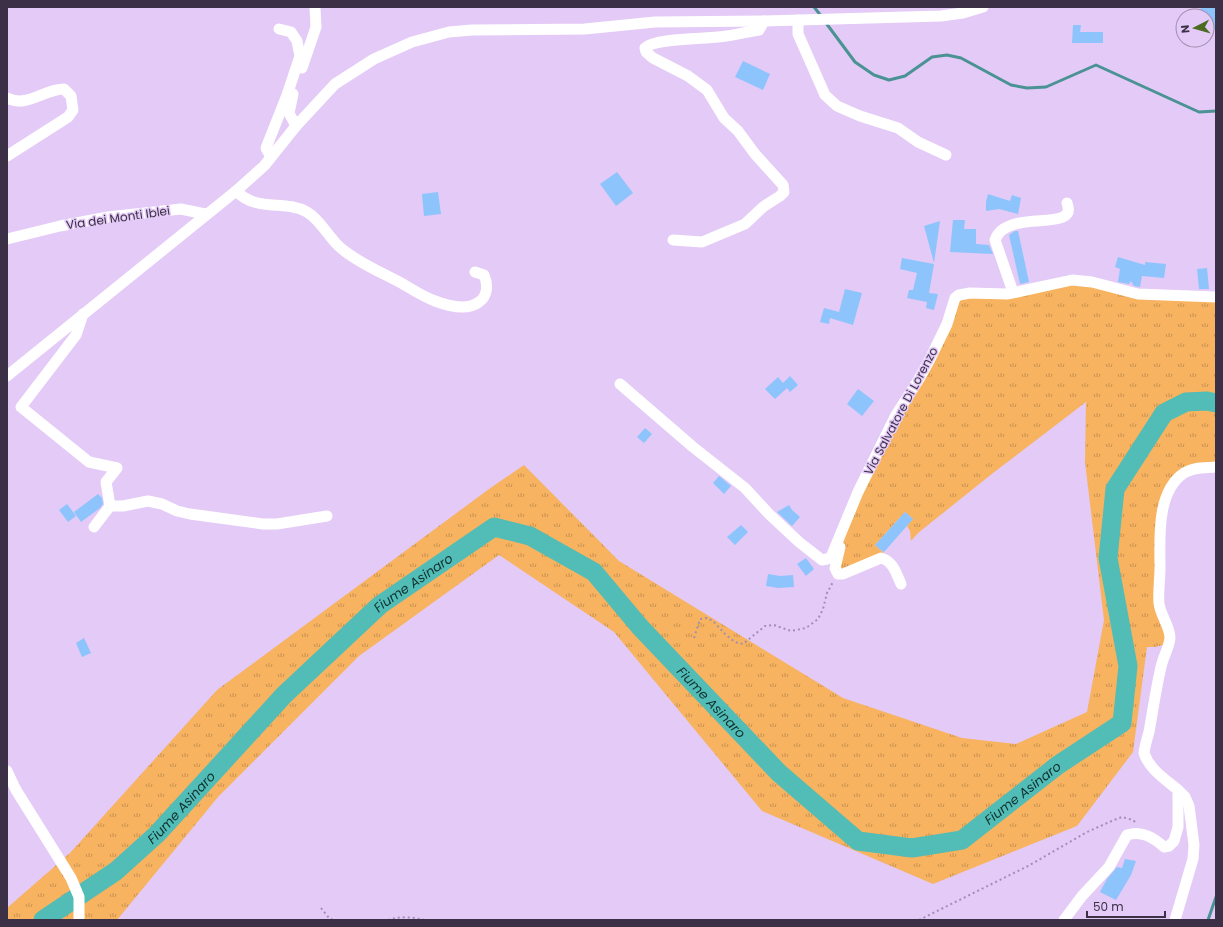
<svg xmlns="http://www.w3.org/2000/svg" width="1223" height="927" font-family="Poppins,sans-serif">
<defs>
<pattern id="grass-tufts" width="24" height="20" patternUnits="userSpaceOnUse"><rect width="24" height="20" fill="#f7b360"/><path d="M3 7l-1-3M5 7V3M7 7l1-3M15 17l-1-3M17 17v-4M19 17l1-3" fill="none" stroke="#c99251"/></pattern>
</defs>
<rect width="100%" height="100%" fill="#e3caf7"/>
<polygon fill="url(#grass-tufts)" points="1062,284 1216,300 1216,464 1184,470 1159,518 1167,644 1155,647 1147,647 1133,752 1077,826 933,884 762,811 614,632 499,555 359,656 218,797 117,920 7,920 7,908 70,853 217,690 489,489 524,465 619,561 843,698 962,738 1016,744 1087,712 1104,620 1085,462 1086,402 993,473 918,533 911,541 910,531 907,526 913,519 905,512 875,545 884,553 845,570 840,569 842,547 851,517 960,298"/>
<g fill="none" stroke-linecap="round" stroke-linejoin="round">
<g stroke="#4b9294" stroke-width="3">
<polyline points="814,7 822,17"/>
<polyline points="826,23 855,62 874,75 889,80 905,76 932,57 947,55 961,58 1011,85 1027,88 1046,87 1096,65 1199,112 1216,111"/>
<polyline points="1208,920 1216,897"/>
</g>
<path stroke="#52bcb6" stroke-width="19" id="s1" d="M43,920L116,871L157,834L284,695L380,605L494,527L530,536L594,572L640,627L779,773L858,841L912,848L962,840L1058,765L1122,723L1128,666L1108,558L1115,489L1164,413L1186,402L1207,401L1216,403"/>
</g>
<g fill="#8ec4fc">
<polygon points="1201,7 1216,7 1216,30 1207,28 1207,16 1199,16"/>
<polygon points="1073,25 1081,25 1080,32 1103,32 1103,43 1072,43"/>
<polygon points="743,61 770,74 763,90 735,77"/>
<polygon points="617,172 633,193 616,206 600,184"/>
<polygon points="438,192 441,214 424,216 422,194"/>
<polygon points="988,194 1010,201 1012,195 1021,198 1018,214 999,209 986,211 986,202"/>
<polygon points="953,220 965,220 964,229 976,229 976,244 989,245 993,254 950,252"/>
<polygon points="940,221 934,263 924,226"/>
<polygon points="1015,231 1018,231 1029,282 1020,284 1009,235"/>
<polygon points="1118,257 1145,265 1145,262 1166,264 1164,278 1142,276 1140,287 1134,286 1131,281 1129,284 1118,282 1120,269 1115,267"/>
<polygon points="902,258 934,264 929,293 938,294 934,310 926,308 927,302 907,298 909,290 913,290 917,273 900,269"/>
<polygon points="1207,268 1209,289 1199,289 1197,269"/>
<polygon points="845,289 862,293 853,325 830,318 829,324 820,322 824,308 839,312"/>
<polygon points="790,376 798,385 790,392 787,388 775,399 765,389 778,377 783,383"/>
<polygon points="858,389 874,401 862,416 847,404"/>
<polygon points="645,428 652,434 644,443 637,437"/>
<polygon points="719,476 731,486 724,494 713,483"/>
<polygon points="98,494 102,498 103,504 100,508 81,522 74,512"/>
<polygon points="67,504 76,516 68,522 59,510"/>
<polygon points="789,505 792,510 800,517 792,526 777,512"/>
<polygon points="905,512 913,519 884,552 882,551 875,545"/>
<polygon points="741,525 748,532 735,545 727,537"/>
<polygon points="806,558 814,569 806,576 797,564"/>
<polygon points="768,574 780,576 793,575 794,587 778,588 766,586"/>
<polygon points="84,638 91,653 82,657 76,643"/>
<polygon points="1125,859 1136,861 1131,875 1116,900 1100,892 1107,879 1117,867 1122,868"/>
</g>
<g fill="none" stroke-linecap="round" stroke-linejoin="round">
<g stroke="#a28fb3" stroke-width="2" stroke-dasharray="2 3" stroke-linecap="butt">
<polyline points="694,638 700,619 707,618 713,621 726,635 735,642 743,644 765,626 774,625 791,631 806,628 818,619 823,609 827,593 833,582"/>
<polyline points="321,908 329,918 333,920"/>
<path d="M388,920C400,916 412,917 425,920"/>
<polyline points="919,920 1028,866 1087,832 1114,820 1122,817 1133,820 1136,823"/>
</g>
<g stroke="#fff" stroke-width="11">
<polyline points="798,20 798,34 825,95 837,106 860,116 898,128 918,142 946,155"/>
<polyline points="302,68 316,27 315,7"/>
<polyline points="293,94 289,113 296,126"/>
<path d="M7,98C27,108 44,89 64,89L71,96L73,110L68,117L7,156"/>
<polyline points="271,157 266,148 287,95 300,56 297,41 291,32 279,29"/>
<path d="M236,191C258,213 284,199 307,212C322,221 329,239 342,249C360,264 383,273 403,284C413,290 424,297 435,301C448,306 467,311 479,302C488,296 488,284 484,275L475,272"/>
<polyline points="7,239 60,226 108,217 181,209 205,214"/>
<path d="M673,240L702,242L745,224L763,207L780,196L784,192L783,185L755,154L738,131L724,118L707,90L688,76L653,58L646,52L645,48C655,38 703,39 718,37C732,36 745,32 759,30L764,21"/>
<path d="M1013,292L995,240C1006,207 1079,234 1067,203"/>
<polyline points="83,314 76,335 21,407 89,462 117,468 106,482 110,506 94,527"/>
<polyline points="7,376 236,191 264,166 296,126 335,84 374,59 412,42 449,32 472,30 585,29 655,22 764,21 941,16 963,13 983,7"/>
<polyline points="620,384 693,447 745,488 769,514 799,542 822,560 827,559 831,557 858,492 896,415 919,379 930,359 947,324 955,298 959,295 970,293 1008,294 1072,280 1092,282 1138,294 1216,297"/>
<polyline points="110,506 123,506 148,501 162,504 177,511 190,514 263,524 277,524 327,516"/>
<path d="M840,547L835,568L838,574H843L881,558C893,561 896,573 901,584"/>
<polyline points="7,771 16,790 71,878 79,897 79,920"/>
<path d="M1064,920L1082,896L1109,867L1127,835C1142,830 1154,838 1164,847L1169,846L1174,841L1178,827V790C1165,779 1149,769 1144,753C1145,745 1147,739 1149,732C1153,710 1156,688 1161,667C1163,657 1169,648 1170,638C1170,626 1160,615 1159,603C1158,591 1160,579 1160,567C1160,538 1156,492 1184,473C1193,467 1205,468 1216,467"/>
<polyline points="1175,920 1193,859 1194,845 1189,806 1185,797 1178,790"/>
</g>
</g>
<g text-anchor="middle" stroke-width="3" stroke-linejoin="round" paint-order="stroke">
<g font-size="12" fill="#3c3046" stroke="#e3caf7">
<text transform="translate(118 218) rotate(-8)" y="4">Via dei Monti Iblei</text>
<text transform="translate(901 411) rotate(-62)" y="4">Via Salvatore Di Lorenzo</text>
</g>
<g font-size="13" font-style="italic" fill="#103130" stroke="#e3caf7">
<text dy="5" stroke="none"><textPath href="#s1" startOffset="503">Fiume Asinaro</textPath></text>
<text dy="5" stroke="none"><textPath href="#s1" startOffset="887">Fiume Asinaro</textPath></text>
<text dy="5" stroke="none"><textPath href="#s1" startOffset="1271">Fiume Asinaro</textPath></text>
<text dy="5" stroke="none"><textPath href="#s1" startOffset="179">Fiume Asinaro</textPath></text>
</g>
</g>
<rect width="1223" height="927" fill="none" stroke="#3c3046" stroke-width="16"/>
<g transform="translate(1195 28) rotate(264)"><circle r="19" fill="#e3caf7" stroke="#a08cb0"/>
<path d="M0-3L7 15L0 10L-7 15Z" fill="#4a6b21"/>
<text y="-6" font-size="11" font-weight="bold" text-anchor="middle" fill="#3c3046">N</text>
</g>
<path d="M1087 911v6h78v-6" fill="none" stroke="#3c3046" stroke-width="2"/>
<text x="1093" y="911" font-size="12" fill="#3c3046" stroke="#e3caf7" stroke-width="3" paint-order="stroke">50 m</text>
</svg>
